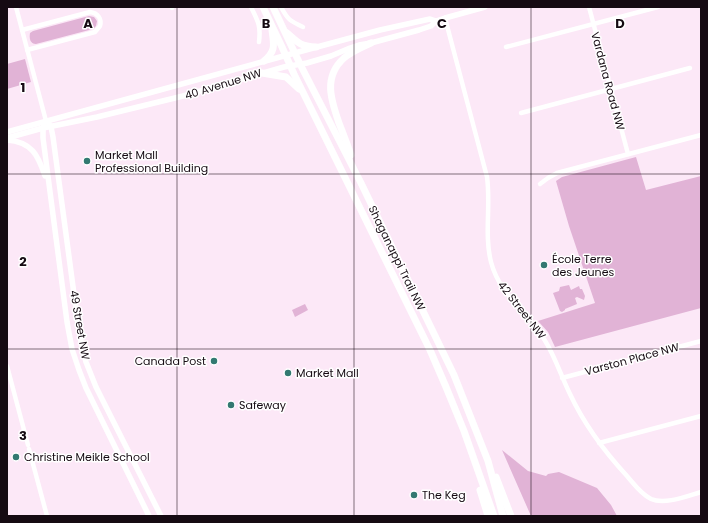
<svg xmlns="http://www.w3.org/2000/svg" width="708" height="523" font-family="Poppins,sans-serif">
<rect width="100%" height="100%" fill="#fce8f7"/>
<g fill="#e1b3d6">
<path d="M89,16L94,17L97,21L96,26L93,29L36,44C30,44 29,38 30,33L33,31Z"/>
<polygon points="25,59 31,82 7,89 7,64"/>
<polygon points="636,157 646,190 701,176 701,308 555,347 548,332 538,321 595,303 569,226 556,181 562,177"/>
<polygon points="569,285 571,290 579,286 580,289 582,289 585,296 584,300 577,297 575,298 577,304 565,309 565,310 562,312 560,311 553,293 559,291 560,287"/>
<polygon points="305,304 308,310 295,317 292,310"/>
<polygon points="502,450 528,471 546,476 548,474 559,472 597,488 611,505 617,516 531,516"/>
</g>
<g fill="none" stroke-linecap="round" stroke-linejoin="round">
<g stroke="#fff" stroke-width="4.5">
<polyline points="16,7 46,121"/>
<polyline points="172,7 172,8"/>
<path d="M251,7C258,21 261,26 259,42"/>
<path d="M281,7C288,20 290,21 303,27"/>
<polyline points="589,7 628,154"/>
<path d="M445,18L487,177C491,206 484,234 491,262C500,296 527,311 544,339C555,356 561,376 570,394C584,424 604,451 627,476C634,484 641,494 651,499C665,505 687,496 701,492"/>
<path d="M22,30L90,12C98,13 102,19 100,26L95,32L27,50"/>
<polyline points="506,47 658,7"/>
<polyline points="521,113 690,68"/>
<polyline points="540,184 548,178 557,173 701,135"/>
<polyline points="7,366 28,445"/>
<polyline points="562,378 701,341"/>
<polyline points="599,443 701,416"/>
<polyline points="29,449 47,516"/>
</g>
<g stroke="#fff" stroke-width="5.5">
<polyline points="49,124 51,127 53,137 74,294 80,337 86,362 96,387 161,516"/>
<polyline points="44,125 43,128 43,138 67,322 72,349 79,370 86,388 149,516"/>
<polyline points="7,132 280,57 380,30 430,19 436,21"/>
<polyline points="7,138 43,128 97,117 183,96 284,67 307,63 331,56 350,48 359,45 371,43 419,30 431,26 436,21 445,18 485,7"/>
<path d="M7,140C32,142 38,155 45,176"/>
</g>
<g stroke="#fff" stroke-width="7">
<polyline points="263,7 282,47 294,74 430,350 446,387 464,431 494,516"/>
<polyline points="273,7 300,64 361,183 454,375 488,461 503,516"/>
<path d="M287,33C299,44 301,46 316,47"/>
<path d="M264,61C276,51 274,45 272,30"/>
<polyline points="262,73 286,77 299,89"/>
<path d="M351,155C347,144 343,133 339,123C331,100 323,77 344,58C352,51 362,47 371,43"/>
<polyline points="496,477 511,516"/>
<polyline points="480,490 488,516"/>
</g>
</g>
<path fill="none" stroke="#150a12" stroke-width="1" stroke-opacity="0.55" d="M177,7V516M354,7V516M531,7V516M7,174H701M7,349H701"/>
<g fill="#327971" stroke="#fff" stroke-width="1.5">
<circle cx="87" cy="161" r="4"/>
<circle cx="544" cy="265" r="4"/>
<circle cx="214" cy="361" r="4"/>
<circle cx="288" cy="373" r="4"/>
<circle cx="231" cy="405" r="4"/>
<circle cx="16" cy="457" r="4"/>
<circle cx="414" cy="495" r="4"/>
</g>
<g text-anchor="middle" stroke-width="3" stroke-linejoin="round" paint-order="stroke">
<g font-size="11" fill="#150a12" stroke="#fff">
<text transform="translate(608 81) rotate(75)" y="4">Vardana Road NW</text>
<text transform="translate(223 84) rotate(-17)" y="4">40 Avenue NW</text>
<text transform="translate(397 258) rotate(64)" y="4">Shaganappi Trail NW</text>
<text transform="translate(522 310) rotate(52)" y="4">42 Street NW</text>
<text transform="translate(80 325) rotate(80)" y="4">49 Street NW</text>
<text transform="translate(632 359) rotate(-15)" y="4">Varston Place NW</text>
</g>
<g font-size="11" fill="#150a12" stroke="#fff" text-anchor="start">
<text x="95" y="159">Market Mall<tspan x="95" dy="13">Professional Building</tspan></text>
<text x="552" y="263">École Terre<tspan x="552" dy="13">des Jeunes</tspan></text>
<text x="206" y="365" text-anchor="end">Canada Post</text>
<text x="296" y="377">Market Mall</text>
<text x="239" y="409">Safeway</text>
<text x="24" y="461">Christine Meikle School</text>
<text x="422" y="499">The Keg</text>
</g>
</g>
<g font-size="13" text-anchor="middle" font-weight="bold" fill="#150a12" stroke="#fff" stroke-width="3" stroke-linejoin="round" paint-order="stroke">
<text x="88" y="28">A</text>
<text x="266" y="28">B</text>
<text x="442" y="28">C</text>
<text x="620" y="28">D</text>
<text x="23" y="92">1</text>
<text x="23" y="266">2</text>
<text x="23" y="440">3</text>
</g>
<rect width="708" height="523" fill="none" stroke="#150a12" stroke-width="16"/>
</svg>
